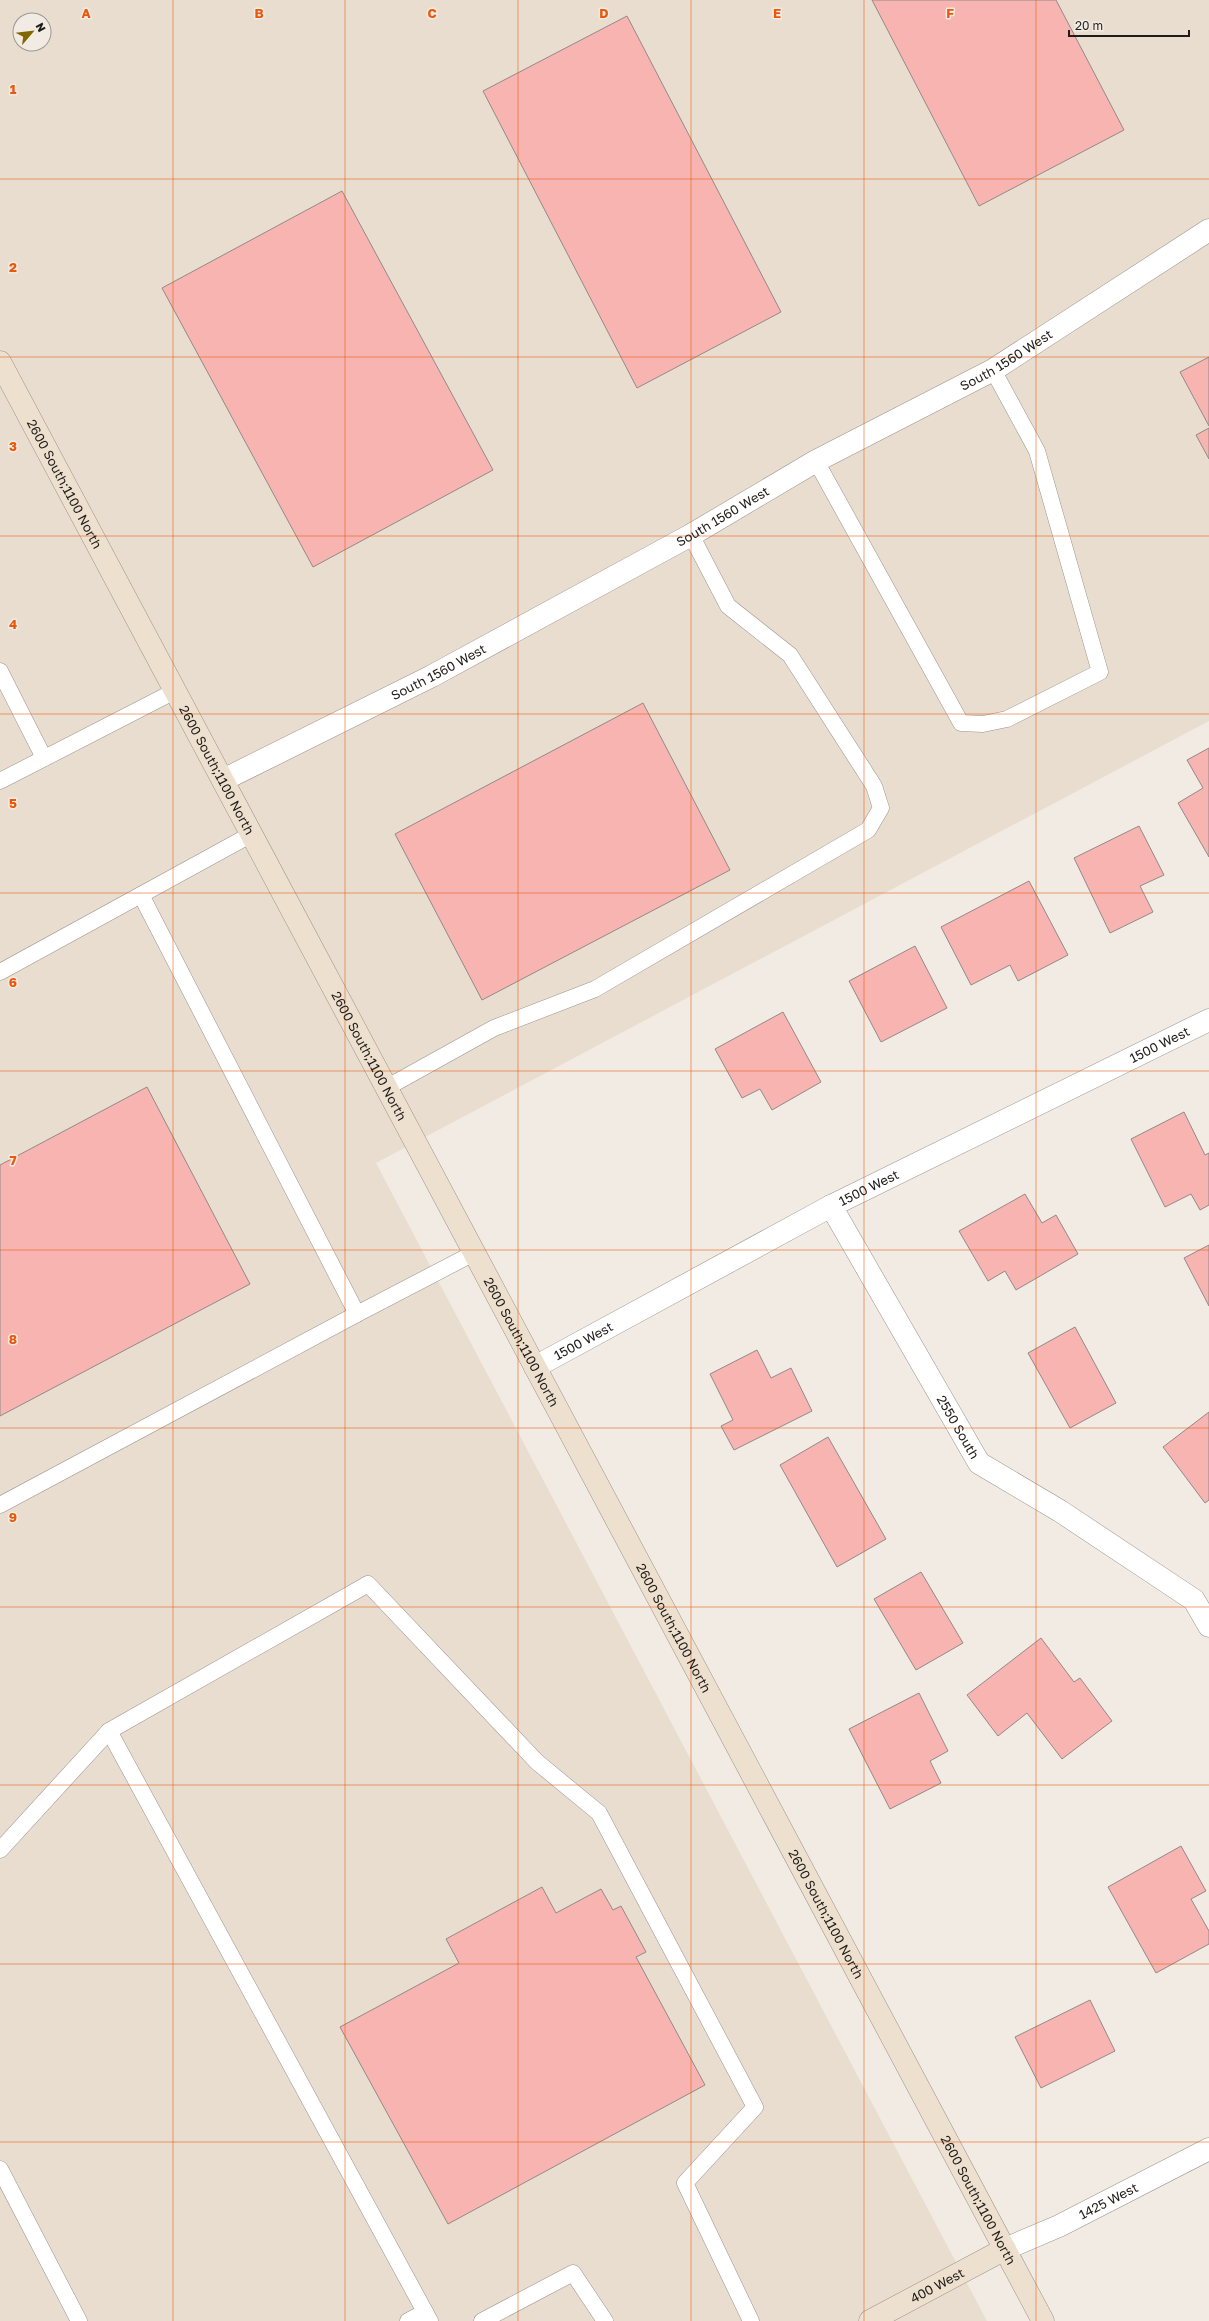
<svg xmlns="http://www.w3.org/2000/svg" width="1209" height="2321" font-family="'Golos Text',sans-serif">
<rect width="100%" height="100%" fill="#f2ebe3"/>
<path fill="#e9ddcf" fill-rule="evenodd" d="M0,0H1209V721L376,1163L987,2321H0ZM20,20H44V44H20Z"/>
<g fill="#f7b4b0" stroke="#938988">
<polygon points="872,0 1056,0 1124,130 979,206"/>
<polygon points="627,16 781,312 637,388 483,91"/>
<polygon points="342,191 493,470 313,567 162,288"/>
<polygon points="1209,357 1209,426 1180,372"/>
<polygon points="1209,428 1209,459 1196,435"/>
<polygon points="643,703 730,870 482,1000 395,834"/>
<polygon points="1209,748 1209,857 1178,803 1203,788 1187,760"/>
<polygon points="1139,826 1164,875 1140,886 1153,912 1110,933 1074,858"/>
<polygon points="1029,881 1068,955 1018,981 1010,965 971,985 941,927"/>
<polygon points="915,946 947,1008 881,1042 849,981"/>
<polygon points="783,1012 821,1082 772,1110 760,1089 742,1098 715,1049"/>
<polygon points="147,1087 250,1284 0,1416 0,1165"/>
<polygon points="1184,1112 1205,1155 1209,1153 1209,1205 1200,1210 1191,1194 1165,1207 1131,1139"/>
<polygon points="1025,1194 1042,1223 1056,1215 1078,1254 1016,1290 1005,1271 988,1281 959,1231"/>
<polygon points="1209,1245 1209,1306 1184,1258"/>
<polygon points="1075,1327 1116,1403 1070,1428 1028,1353"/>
<polygon points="757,1350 771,1378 791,1368 812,1411 734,1450 721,1426 733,1420 710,1374"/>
<polygon points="1209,1412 1209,1500 1205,1503 1163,1447"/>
<polygon points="828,1437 886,1539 837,1567 780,1465"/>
<polygon points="921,1572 963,1643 916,1670 874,1599"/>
<polygon points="1041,1638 1074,1682 1080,1678 1112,1721 1062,1759 1027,1713 998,1736 967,1695"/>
<polygon points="919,1693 948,1751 930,1761 941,1783 890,1809 849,1729"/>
<polygon points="1181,1846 1206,1891 1191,1899 1209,1931 1209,1944 1156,1973 1108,1887"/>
<polygon points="542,1887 556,1913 601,1889 613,1910 621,1906 646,1952 636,1957 705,2085 448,2224 340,2027 459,1963 446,1939"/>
<polygon points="1090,2000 1115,2051 1041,2088 1015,2037"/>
</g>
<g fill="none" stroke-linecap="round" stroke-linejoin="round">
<g stroke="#9b948d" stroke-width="17">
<g id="lane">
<polyline points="816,461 961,723 983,724 1007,719 1100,672 1037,451 993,370"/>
<polyline points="0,671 44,758"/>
<polyline points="0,781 175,691"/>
<polyline points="141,895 357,1314 474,1253"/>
<polyline points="0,972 252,834"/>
<polyline points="386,1088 494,1028 595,989 868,830 881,808 874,786 790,655 728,606 691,535"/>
<polyline points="0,1505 357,1314"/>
<polyline points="109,1731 368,1584 537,1762 599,1813 755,2107 685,2183 751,2321"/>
<polyline points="0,1850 109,1731 430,2321"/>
<polyline points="0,2169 79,2321"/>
<polyline points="408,2321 425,2312"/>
<polyline points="482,2321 573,2273 605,2321"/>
</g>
</g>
<g stroke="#9b948d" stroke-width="23">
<g id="street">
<path id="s1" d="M223,780L432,676L691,535L816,461L993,370L1209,230"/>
<path id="s2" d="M831,1206L979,1463L1060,1511L1194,1600L1209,1626"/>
<path id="s3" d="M535,1367L831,1206L1209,1020"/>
<path id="s4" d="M1005,2249L1059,2226L1209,2149"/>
</g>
</g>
<g stroke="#9b948d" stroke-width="23">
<g id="secondary">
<path id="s5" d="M0,362L1043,2321"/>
<path id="s6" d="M870,2321L1005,2249"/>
</g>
</g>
<use href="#lane" stroke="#fff" stroke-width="16"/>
<use href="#street" stroke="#fff" stroke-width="22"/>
<use href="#secondary" stroke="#eee0ce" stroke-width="22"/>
</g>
<path fill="none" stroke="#e8590c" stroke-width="1" stroke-opacity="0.55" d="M173,0V2321M345,0V2321M518,0V2321M691,0V2321M864,0V2321M1036,0V2321M0,179H1209M0,357H1209M0,536H1209M0,714H1209M0,893H1209M0,1071H1209M0,1250H1209M0,1428H1209M0,1607H1209M0,1785H1209M0,1964H1209M0,2142H1209"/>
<g text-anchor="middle" stroke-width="3" stroke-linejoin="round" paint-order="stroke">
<g font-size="13" fill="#1f1c19" stroke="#f2ebe3">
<text dy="5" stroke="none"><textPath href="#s1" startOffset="889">South 1560 West</textPath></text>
<text dy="5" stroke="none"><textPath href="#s5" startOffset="138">2600 South;1100 North</textPath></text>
<text dy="5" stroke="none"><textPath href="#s1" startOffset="565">South 1560 West</textPath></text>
<text dy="5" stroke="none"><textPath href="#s1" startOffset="241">South 1560 West</textPath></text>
<text dy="5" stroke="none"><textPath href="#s5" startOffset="462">2600 South;1100 North</textPath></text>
<text dy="5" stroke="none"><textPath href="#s3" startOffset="703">1500 West</textPath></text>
<text dy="5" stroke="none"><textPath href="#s5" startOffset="786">2600 South;1100 North</textPath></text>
<text dy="5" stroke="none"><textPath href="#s3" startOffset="379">1500 West</textPath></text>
<text dy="5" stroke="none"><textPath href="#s3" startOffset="55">1500 West</textPath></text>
<text dy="5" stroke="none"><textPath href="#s5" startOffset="1110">2600 South;1100 North</textPath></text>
<text dy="5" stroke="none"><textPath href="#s2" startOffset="255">2550 South</textPath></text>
<text dy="5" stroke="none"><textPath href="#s5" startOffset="1434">2600 South;1100 North</textPath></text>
<text dy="5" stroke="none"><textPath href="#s5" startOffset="1758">2600 South;1100 North</textPath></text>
<text dy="5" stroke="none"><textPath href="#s5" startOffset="2082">2600 South;1100 North</textPath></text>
<text dy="5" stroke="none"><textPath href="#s4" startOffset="114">1425 West</textPath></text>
<text dy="5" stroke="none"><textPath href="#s6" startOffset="76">400 West</textPath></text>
</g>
</g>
<g font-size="13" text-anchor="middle" font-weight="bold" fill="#e8590c" stroke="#f2ebe3" stroke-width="3" stroke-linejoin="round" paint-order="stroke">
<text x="86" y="18">A</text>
<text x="259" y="18">B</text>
<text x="432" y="18">C</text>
<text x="604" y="18">D</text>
<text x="777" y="18">E</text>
<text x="950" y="18">F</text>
<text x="13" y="94">1</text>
<text x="13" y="272">2</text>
<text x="13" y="451">3</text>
<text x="13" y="629">4</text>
<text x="13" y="808">5</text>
<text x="13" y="987">6</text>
<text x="13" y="1165">7</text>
<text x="13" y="1344">8</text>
<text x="13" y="1522">9</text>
</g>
<g transform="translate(32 32) rotate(62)"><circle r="19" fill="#f2ebe3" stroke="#9e9892"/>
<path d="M0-3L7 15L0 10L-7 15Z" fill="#826600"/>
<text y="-6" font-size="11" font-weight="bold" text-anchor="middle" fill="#1f1c19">N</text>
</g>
<path d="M1069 30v6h120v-6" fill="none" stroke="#1f1c19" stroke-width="2"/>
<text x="1075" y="30" font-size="12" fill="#1f1c19" stroke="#f2ebe3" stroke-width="3" paint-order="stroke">20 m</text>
</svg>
